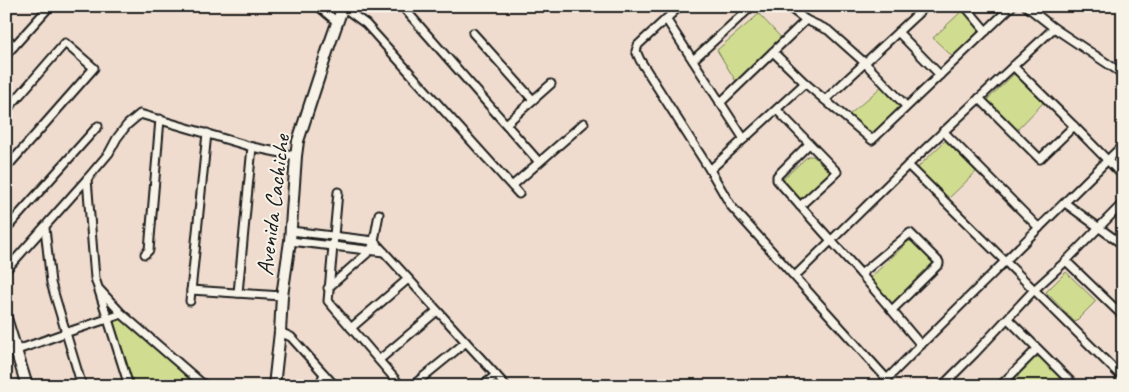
<svg xmlns="http://www.w3.org/2000/svg" width="1129" height="392" font-family="Caveat,sans-serif">
<rect width="100%" height="100%" fill="#efdcce"/>
<filter id="ink" filterUnits="userSpaceOnUse"><feTurbulence type="fractalNoise" baseFrequency=".02" numOctaves="2"/><feDisplacementMap in="SourceGraphic" scale="10" xChannelSelector="R" yChannelSelector="G"/><feConvolveMatrix kernelMatrix="1 2 1 2 8 2 1 2 1" color-interpolation-filters="sRGB"/></filter>
<g filter="url(#ink)">
<g fill="#d0dd90" stroke="#767c56">
<polygon points="964,9 984,33 955,59 933,38"/>
<polygon points="759,14 786,43 738,85 717,50"/>
<polygon points="1014,74 1043,103 1016,131 988,103 988,99"/>
<polygon points="881,87 902,109 872,138 848,116"/>
<polygon points="945,141 976,172 948,199 918,170 919,166"/>
<polygon points="808,156 813,156 833,175 801,203 782,180"/>
<polygon points="909,241 914,242 936,265 892,306 869,279"/>
<polygon points="1066,272 1096,301 1075,322 1046,292"/>
<polygon points="122,317 199,386 130,386 111,322"/>
<polygon points="1036,357 1040,357 1059,376 1059,379 1052,386 1008,386"/>
</g>
<g fill="none" stroke-linecap="round" stroke-linejoin="round">
<g stroke="#1c1c1c" stroke-width="11">
<g id="street">
<polyline points="318,6 337,22"/>
<polyline points="402,6 539,162"/>
<polyline points="680,6 638,45 636,51 640,60 710,170 731,206 887,379 889,386"/>
<polyline points="789,6 794,11 806,20 828,30 865,63 906,106"/>
<polyline points="965,6 986,31"/>
<polyline points="1026,6 1054,28 1123,74"/>
<polyline points="343,7 366,24 519,194"/>
<polyline points="666,19 744,139"/>
<polyline points="898,32 940,75"/>
<polyline points="473,33 533,100"/>
<polyline points="6,37 14,46"/>
<polyline points="773,52 805,83 872,140 1012,6"/>
<polyline points="6,55 50,6"/>
<polyline points="693,60 752,6"/>
<polyline points="1013,66 1074,126 1123,176"/>
<polyline points="979,98 1040,159 1074,126"/>
<polyline points="825,100 926,6"/>
<polyline points="720,103 806,20"/>
<polyline points="777,110 837,172 800,206"/>
<polyline points="6,111 65,43 94,68 6,168"/>
<polyline points="506,124 551,84"/>
<polyline points="943,131 1039,228"/>
<polyline points="809,144 777,176 777,180 861,274 921,345"/>
<polyline points="908,165 1123,378"/>
<polyline points="710,170 805,83"/>
<polyline points="87,179 95,278 129,386"/>
<polyline points="512,186 584,123"/>
<polyline points="338,192 328,301 401,386"/>
<polyline points="1065,203 1123,245"/>
<polyline points="45,228 51,283 82,386"/>
<polyline points="6,229 98,126"/>
<polyline points="291,231 374,241 466,342"/>
<polyline points="290,241 384,252"/>
<polyline points="145,254 149,250 160,119"/>
<polyline points="1066,261 1123,316"/>
<polyline points="6,270 87,179 109,153 117,138 127,125 140,114 252,147 296,156"/>
<polyline points="861,274 910,233 939,262 939,264 892,310"/>
<polyline points="795,276 908,165 1054,28"/>
<polyline points="328,288 371,250 374,241 379,214"/>
<polyline points="100,290 122,314 205,386"/>
<polyline points="191,290 282,296"/>
<polyline points="238,293 252,147"/>
<polyline points="190,301 207,133"/>
<polyline points="1008,319 1075,386"/>
<polyline points="351,328 408,279"/>
<polyline points="280,332 291,337 335,386"/>
<polyline points="6,354 65,333 122,314"/>
<polyline points="379,360 437,311"/>
<path d="M887,379C965,300 1044,223 1123,145"/>
<polyline points="319,386 324,374"/>
<polyline points="412,386 466,342 506,386"/>
<polyline points="482,386 496,375"/>
<polyline points="942,386 975,353 1034,290 1066,261 1123,203"/>
<polyline points="1000,386 1037,349"/>
</g>
</g>
<g stroke="#1c1c1c" stroke-width="14">
<g id="secondary">
<polyline points="6,318 27,386"/>
<polyline points="274,386 280,332 282,296 290,241 296,156 298,141 329,46 343,6"/>
</g>
</g>
<use href="#street" stroke="#f7f3e8" stroke-width="7"/>
<use href="#secondary" stroke="#f7f3e8" stroke-width="10"/>
</g>
</g>
<g text-anchor="middle" stroke-width="4" stroke-linejoin="round" paint-order="stroke">
<g font-size="24" fill="#1c1c1c" stroke="#f7f3e8">
<text transform="translate(273 205) rotate(-83)" y="8">Avenida Cachiche</text>
</g>
</g>
<rect width="1129" height="392" fill="none" stroke="#f7f3e8" stroke-width="25"/>
<rect x="12" y="12" width="1104" height="367" fill="none" stroke="#1c1c1c" stroke-width="2" filter="url(#ink)"/>
</svg>
